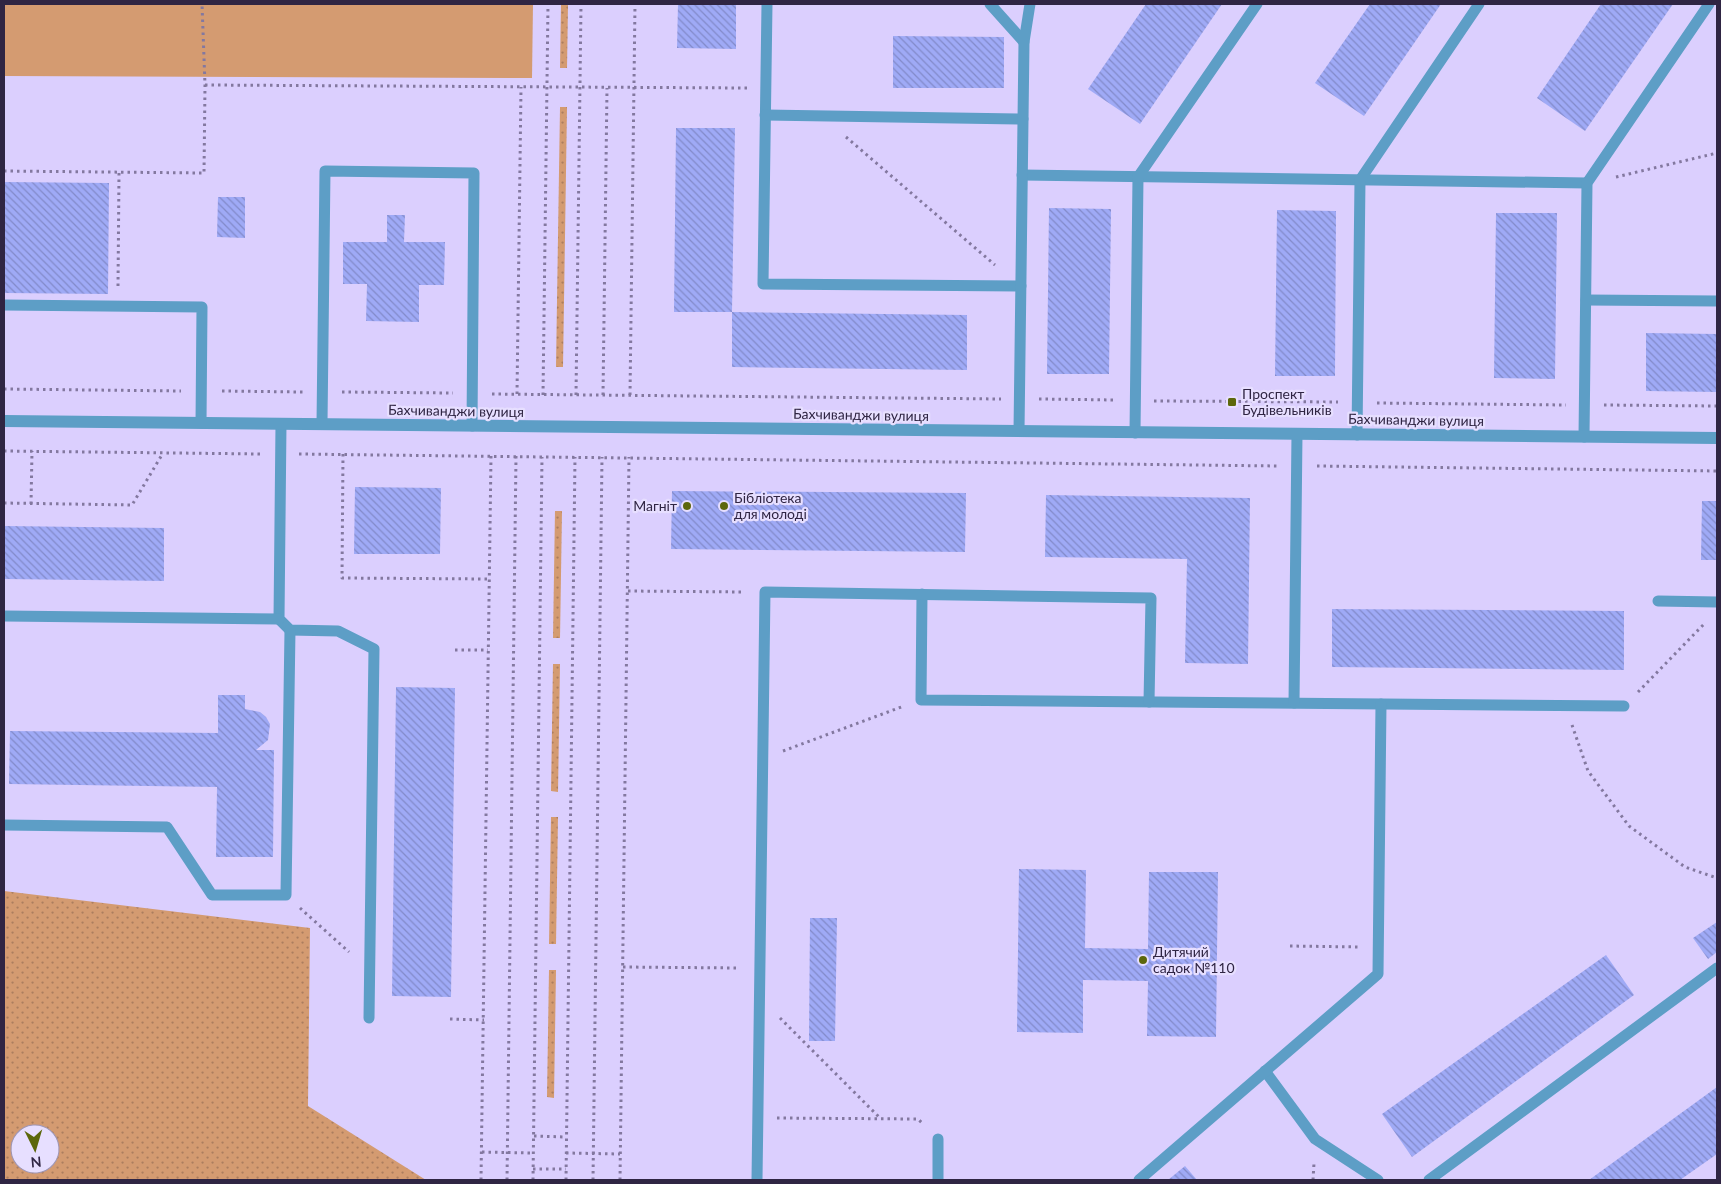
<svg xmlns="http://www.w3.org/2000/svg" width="1721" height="1184" font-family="Lato,sans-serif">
<defs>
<pattern id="grass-dots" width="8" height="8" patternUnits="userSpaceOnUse" patternTransform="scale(1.25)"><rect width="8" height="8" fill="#d49b71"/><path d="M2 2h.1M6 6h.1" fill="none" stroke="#ac7e5e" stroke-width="1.8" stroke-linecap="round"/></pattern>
<pattern id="building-back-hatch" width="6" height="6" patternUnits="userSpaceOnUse" patternTransform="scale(1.25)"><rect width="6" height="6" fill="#9faaf6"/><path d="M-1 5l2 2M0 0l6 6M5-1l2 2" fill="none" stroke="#828ac9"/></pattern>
</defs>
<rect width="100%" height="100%" fill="#dbcffe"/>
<g fill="url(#grass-dots)" fill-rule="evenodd">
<polygon points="561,4 568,4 567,68 560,68"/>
<polygon points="560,107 567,107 563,367 556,367"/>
<polygon points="555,511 562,511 560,638 553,638"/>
<polygon points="553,664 560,664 558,792 551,791"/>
<polygon points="551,817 558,817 556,944 549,944"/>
<path d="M4,891L310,928L308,1106L426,1180H4ZM20,1134H50V1164H20Z"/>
<polygon points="549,970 556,970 554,1098 547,1097"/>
</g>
<polygon fill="#d49b71" points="4,4 533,4 532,78 4,76"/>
<g fill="url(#building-back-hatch)">
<polygon points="678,4 736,4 736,49 677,48"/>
<polygon points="1146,4 1222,4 1140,124 1088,89"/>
<polygon points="1370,4 1441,4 1364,116 1315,83"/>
<polygon points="1601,4 1673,4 1585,131 1537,98"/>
<polygon points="893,36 1004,37 1004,88 893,88"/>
<polygon points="676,128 735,128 732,312 674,312"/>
<polygon points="4,182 109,183 108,294 4,293"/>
<polygon points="218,197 245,197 245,238 217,237"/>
<polygon points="1049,208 1111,209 1109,374 1047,374"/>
<polygon points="1277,210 1336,211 1335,376 1275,376"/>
<polygon points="1496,213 1557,213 1555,379 1494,378"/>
<polygon points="387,215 405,215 404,242 445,242 444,285 419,285 419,322 366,321 367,284 343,284 343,242 387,242"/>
<polygon points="732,312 967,315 967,370 732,367"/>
<polygon points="1646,333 1717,334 1717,392 1646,391"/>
<polygon points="355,487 441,488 440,554 354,554"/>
<polygon points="672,491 966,493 965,552 671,549"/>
<polygon points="1046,495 1250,498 1248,664 1185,663 1187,559 1045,557"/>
<polygon points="1702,501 1717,501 1717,560 1701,560"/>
<polygon points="4,526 164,528 164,581 4,579"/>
<polygon points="1332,609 1624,611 1624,670 1332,667"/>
<polygon points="396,687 455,688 451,997 392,996"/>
<polygon points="218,695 245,695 245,709 260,712 266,717 270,724 268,740 256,750 274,750 273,857 216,857 217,787 9,784 10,731 218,733"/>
<polygon points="1019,869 1086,870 1085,948 1148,949 1149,872 1218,872 1216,1037 1147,1036 1148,981 1083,980 1083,1033 1017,1032"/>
<polygon points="810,918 837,918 835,1041 809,1041"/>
<polygon points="1717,922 1717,952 1708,959 1693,938"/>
<polygon points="1606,955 1634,995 1412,1157 1382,1114"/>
<polygon points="1717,1087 1717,1154 1680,1180 1589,1180"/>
<polygon points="1185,1166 1197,1180 1168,1180"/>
</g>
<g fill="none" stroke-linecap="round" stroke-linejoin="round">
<g stroke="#83789f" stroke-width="3" stroke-dasharray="2.5 4" stroke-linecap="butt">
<polyline points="205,85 747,88"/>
<polyline points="846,137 995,265"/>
<polyline points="4,171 204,173 205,85 202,4"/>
<polyline points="1616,177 1717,153"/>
<polyline points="118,286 119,173"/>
<polyline points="4,389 181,391"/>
<polyline points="222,391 303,392"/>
<polyline points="342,392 453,393"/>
<polyline points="492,394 1001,399"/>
<polyline points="517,394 521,87"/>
<polyline points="543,395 548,4"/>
<polyline points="576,395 581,4"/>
<polyline points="603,395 607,88"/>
<polyline points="630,395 635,4"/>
<polyline points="1039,399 1116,400"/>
<polyline points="1154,401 1338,402"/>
<polyline points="1377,403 1566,405"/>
<polyline points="1604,405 1717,406"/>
<polyline points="4,451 261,454"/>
<polyline points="299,454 1278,466"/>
<polyline points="343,454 342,578 489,579"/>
<polyline points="1317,466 1717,471"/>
<polyline points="4,503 132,505 163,453"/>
<polyline points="31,504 32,451"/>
<polyline points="628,591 745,592"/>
<polyline points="455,650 488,650"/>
<polyline points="1638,692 1705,623"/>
<polyline points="1572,725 1588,771 1629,826 1685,867 1717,878"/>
<polyline points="783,751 904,706"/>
<polyline points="300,908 349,952"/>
<polyline points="1290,946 1360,947"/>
<polyline points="623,967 740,968"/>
<polyline points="780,1018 880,1118"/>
<polyline points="450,1019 484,1020"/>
<polyline points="777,1118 918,1119 923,1124"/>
<polyline points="534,1136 566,1137"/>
<polyline points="482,1152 533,1153"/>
<polyline points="566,1153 620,1154"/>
<polyline points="533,1169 566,1169"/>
<polyline points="481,1180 491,456"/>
<polyline points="507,1180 516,456"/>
<polyline points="533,1180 542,457"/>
<polyline points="566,1180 575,457"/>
<polyline points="593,1180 602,457"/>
<polyline points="620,1180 629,457"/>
<polyline points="1313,1180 1314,1163"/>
</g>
<g stroke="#5d9ec6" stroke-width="11">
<polyline points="767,4 763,284 1021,286"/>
<polyline points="990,4 1024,42"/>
<polyline points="765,115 1023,119"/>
<polyline points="1022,175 1587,183"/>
<polyline points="1586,300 1717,301"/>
<polyline points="4,305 202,307 201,423"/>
<polyline points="281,424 279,619 290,630 338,631 374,649 369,1018"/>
<polyline points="322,424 325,171 474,173 472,426"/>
<polyline points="1019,431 1024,42 1030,4"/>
<polyline points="1135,433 1138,177 1257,4"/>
<polyline points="1357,435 1360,180 1479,4"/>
<polyline points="1584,437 1587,183 1709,4"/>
<polyline points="922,594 921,700 1624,706"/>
<polyline points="1658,601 1717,602"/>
<polyline points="4,616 279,619"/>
<polyline points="1294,703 1297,434"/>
<polyline points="4,825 167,827 212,895 286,895 290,630"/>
<polyline points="1265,1071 1315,1139 1378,1180"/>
<polyline points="757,1180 765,592 1151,598 1149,702"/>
<polyline points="938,1180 938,1139"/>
<polyline points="1139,1180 1378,974 1381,704"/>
<polyline points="1429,1180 1717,968"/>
</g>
<polyline stroke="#5d9ec6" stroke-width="12" points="4,421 1717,438"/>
</g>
<g fill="#5c670b" stroke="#e7dfff" stroke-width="2">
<rect x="1227" y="397" width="10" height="10" rx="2.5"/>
<circle cx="687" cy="506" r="5"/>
<circle cx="724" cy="506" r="5"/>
<circle cx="1143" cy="960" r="5"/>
</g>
<g text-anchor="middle" stroke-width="4.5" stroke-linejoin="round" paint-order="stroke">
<g font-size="14" fill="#2f2543" stroke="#e7dfff" text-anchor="start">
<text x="1242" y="399">Проспект<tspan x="1242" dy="16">Будівельників</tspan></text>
<text x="734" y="503">Бібліотека<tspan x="734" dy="16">для молоді</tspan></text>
<text x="677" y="511" text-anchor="end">Магніт</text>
<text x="1153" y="957">Дитячий<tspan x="1153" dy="16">садок №110</tspan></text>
</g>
<g font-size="14" fill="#2f2543" stroke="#e7dfff">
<text transform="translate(456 411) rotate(1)" y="5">Бахчиванджи вулиця</text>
<text transform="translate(861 415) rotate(1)" y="5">Бахчиванджи вулиця</text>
<text transform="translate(1416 420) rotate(1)" y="5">Бахчиванджи вулиця</text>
</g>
</g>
<rect width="1721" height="1184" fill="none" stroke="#2f2543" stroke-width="10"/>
<g transform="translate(35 1149) rotate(175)"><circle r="24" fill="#e7dfff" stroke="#9d95b4"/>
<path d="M0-4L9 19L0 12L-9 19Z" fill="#5c670b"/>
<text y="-8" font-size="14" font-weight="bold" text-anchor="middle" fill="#2f2543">N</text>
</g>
</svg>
